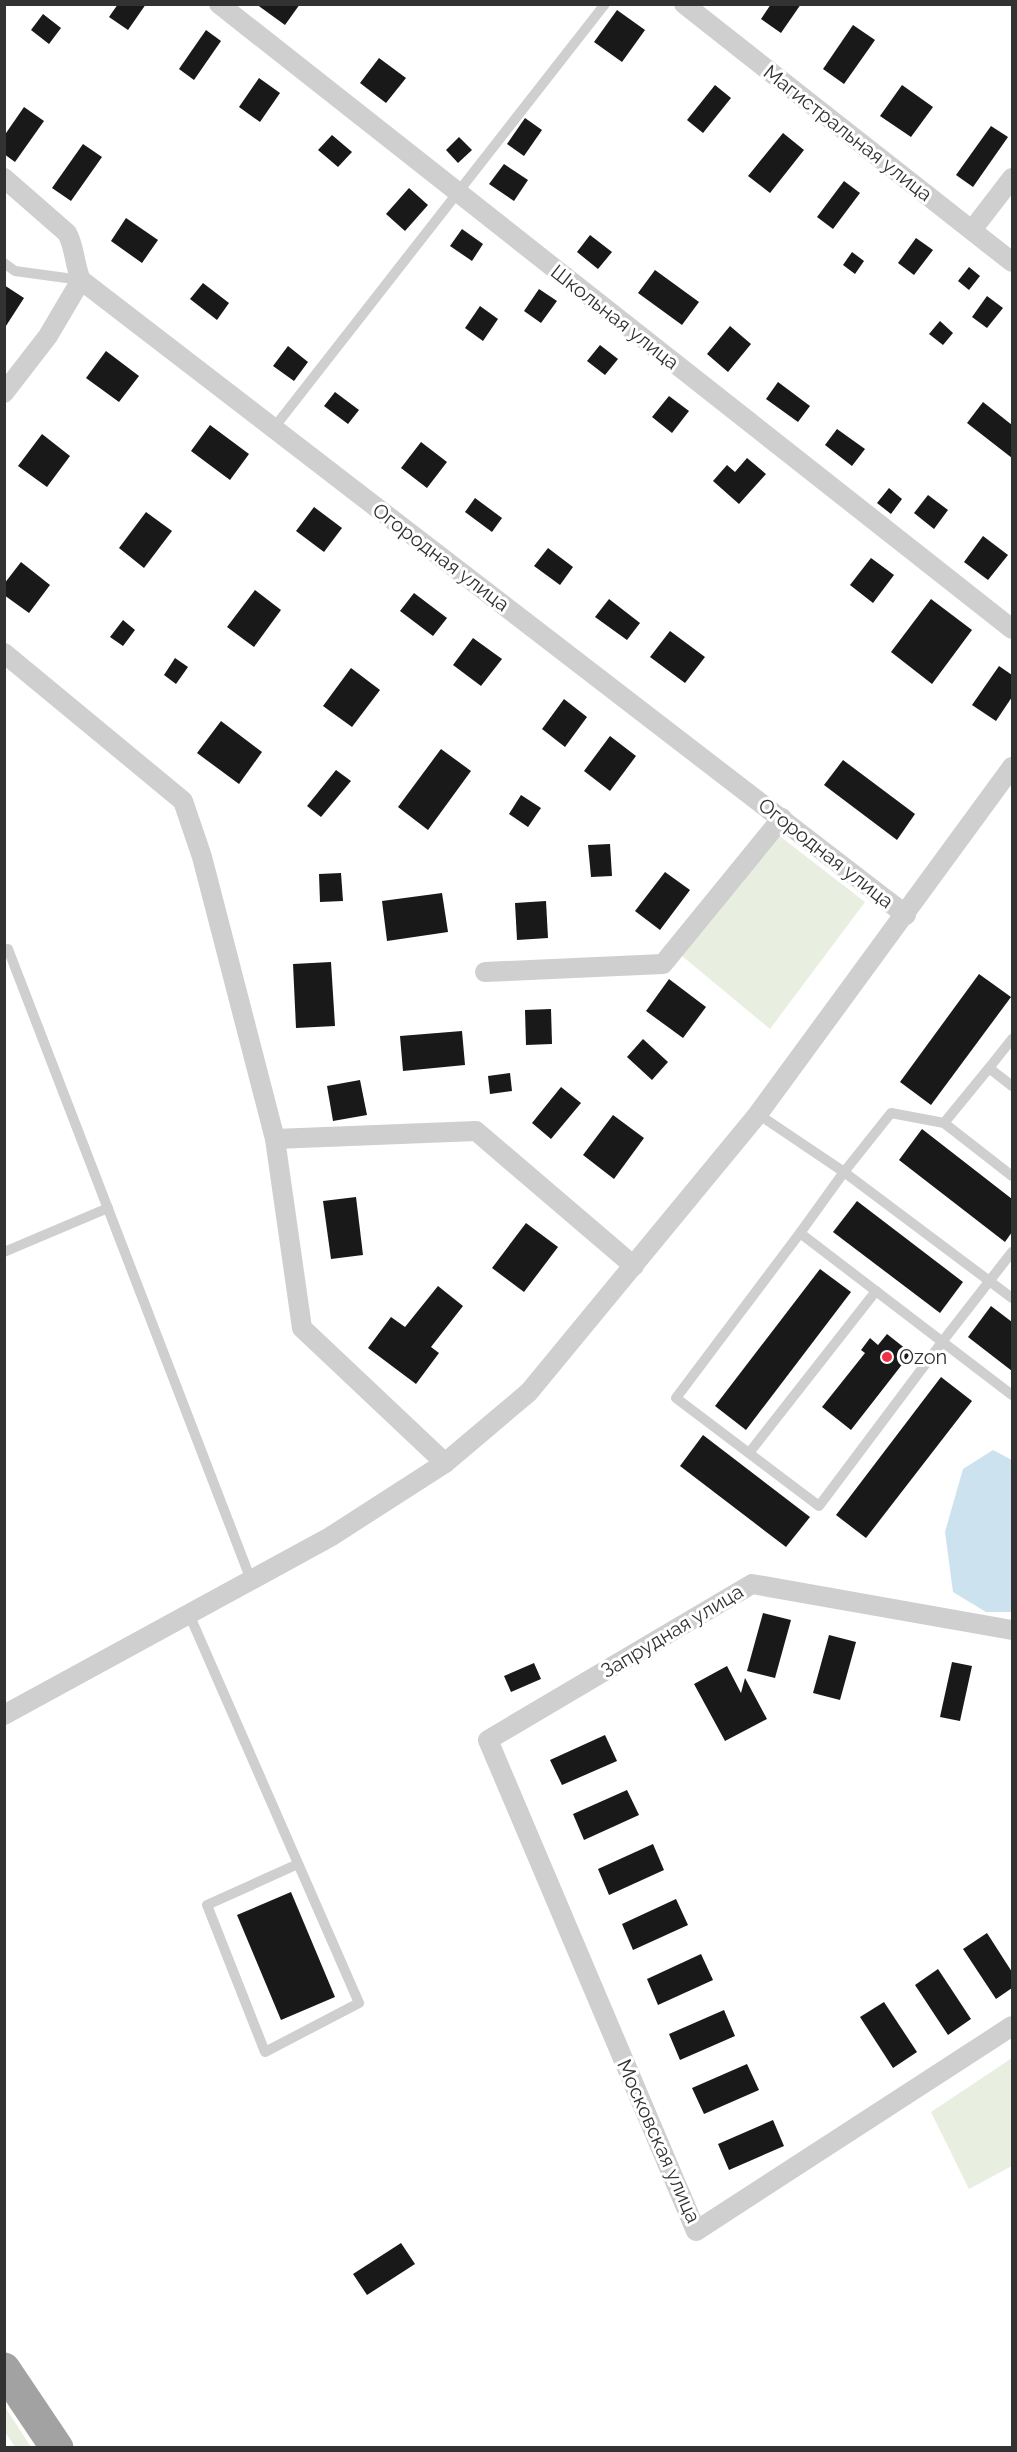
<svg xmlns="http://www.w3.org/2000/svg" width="1017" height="2452" font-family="Raleway,sans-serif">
<rect width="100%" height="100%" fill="#fff"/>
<g fill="#e8eee0">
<polygon points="777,834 865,902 770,1029 682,956"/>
<polygon points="1012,2058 1012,2166 969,2189 931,2112"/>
<polygon points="5,2407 31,2447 15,2447 5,2432"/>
</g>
<polygon fill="#cce2ee" points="993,1450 1012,1460 1012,1612 986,1612 953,1592 945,1532 963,1469"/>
<g fill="#191919">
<polygon points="118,4 146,4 128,30 109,17"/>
<polygon points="256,4 300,4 285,25"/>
<polygon points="771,4 801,4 781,33 761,19"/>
<polygon points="617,10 645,30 622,62 594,42"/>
<polygon points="43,14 61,28 49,44 31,30"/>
<polygon points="853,25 875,40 844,84 823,69"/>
<polygon points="206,30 221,41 194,80 179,69"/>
<polygon points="379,58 406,78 386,103 360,83"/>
<polygon points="259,78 280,93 260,122 239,107"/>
<polygon points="715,85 731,98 703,133 687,120"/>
<polygon points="902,85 933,107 911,137 880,116"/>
<polygon points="24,107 44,121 15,162 4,154 4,136"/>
<polygon points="525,118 542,130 524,156 507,144"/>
<polygon points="991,126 1008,137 973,187 956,175"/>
<polygon points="783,133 804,150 770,193 748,176"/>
<polygon points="332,135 352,152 338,167 318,150"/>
<polygon points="459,137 472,150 458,163 446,150"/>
<polygon points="83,144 102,157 71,201 52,188"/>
<polygon points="504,164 528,180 514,201 489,184"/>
<polygon points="844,181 860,193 833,229 817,217"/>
<polygon points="409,188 428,205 405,231 386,214"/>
<polygon points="126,218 158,240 142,263 111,241"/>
<polygon points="462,229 483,244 472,261 450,246"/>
<polygon points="590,235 612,252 598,269 577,252"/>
<polygon points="916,238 933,250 914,275 898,263"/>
<polygon points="852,252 864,261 855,274 843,265"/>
<polygon points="969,267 980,276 969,290 958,281"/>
<polygon points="655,270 699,302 682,325 638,293"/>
<polygon points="203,283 229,303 217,320 190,299"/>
<polygon points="4,285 24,298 4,329"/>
<polygon points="539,289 557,301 541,323 524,311"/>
<polygon points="987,296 1003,308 987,328 972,317"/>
<polygon points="480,306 498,319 483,341 465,328"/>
<polygon points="940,321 953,333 943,345 929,334"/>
<polygon points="730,326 751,344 728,372 707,354"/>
<polygon points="600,345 618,359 605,375 587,361"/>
<polygon points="288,346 308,362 294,381 273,366"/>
<polygon points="106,351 139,376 119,402 86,378"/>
<polygon points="778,382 810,406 798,422 766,399"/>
<polygon points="335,392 359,410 348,424 324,406"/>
<polygon points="669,396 689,411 672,433 652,417"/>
<polygon points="983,402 1012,425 1012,458 967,423"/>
<polygon points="210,425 249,454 230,480 191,451"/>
<polygon points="837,429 865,449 852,466 825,445"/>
<polygon points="42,434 70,456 47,487 18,466"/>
<polygon points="421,442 447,462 427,488 401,468"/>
<polygon points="747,458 766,474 739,504 713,481 727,465 735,472"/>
<polygon points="889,488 902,499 891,514 877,503"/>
<polygon points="928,495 948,510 934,529 914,513"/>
<polygon points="475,498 502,518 492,532 465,512"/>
<polygon points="314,507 342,528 324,552 296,531"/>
<polygon points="146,512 172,531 144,568 119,548"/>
<polygon points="983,536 1008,555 988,580 964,562"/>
<polygon points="548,548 573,567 560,585 534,566"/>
<polygon points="871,558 894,575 873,603 850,585"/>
<polygon points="21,562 50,585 29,613 4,595 4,584"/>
<polygon points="255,590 281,610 254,647 227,627"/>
<polygon points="414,593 447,618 433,636 400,611"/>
<polygon points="609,599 640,623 627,640 595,617"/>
<polygon points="931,599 972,630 932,684 891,652"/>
<polygon points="123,620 135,630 123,646 110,637"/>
<polygon points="670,631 705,657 685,683 650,657"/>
<polygon points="473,638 502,659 481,686 453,665"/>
<polygon points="175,658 188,667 176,684 164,675"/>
<polygon points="999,666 1012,675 1012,697 996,721 972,705"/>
<polygon points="351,668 380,690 352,727 323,706"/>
<polygon points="564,699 587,717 565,747 542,729"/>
<polygon points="221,721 262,752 239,784 197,753"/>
<polygon points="610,736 636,756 610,791 584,771"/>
<polygon points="441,749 471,771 428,830 398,807"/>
<polygon points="843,760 915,814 897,840 824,785"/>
<polygon points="336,770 351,781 321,817 307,806"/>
<polygon points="521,795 541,808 528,827 509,814"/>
<polygon points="610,844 612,876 591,877 588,845"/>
<polygon points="665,872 690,890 660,930 635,911"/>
<polygon points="341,873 343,901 320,902 319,874"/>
<polygon points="442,893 448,932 387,941 382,901"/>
<polygon points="546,901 548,938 517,940 515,903"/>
<polygon points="331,962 335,1026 296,1028 293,964"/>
<polygon points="979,974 1011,997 931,1105 900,1082"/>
<polygon points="669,979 706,1007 683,1038 646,1011"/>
<polygon points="551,1009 552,1044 526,1045 525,1010"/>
<polygon points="462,1031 465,1065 403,1071 400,1036"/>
<polygon points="643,1039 668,1062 652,1080 627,1057"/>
<polygon points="510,1073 512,1091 490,1094 488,1076"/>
<polygon points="360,1080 367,1115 333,1121 327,1086"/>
<polygon points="561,1087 581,1103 551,1139 532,1123"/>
<polygon points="613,1115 644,1138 614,1179 583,1155"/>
<polygon points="922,1129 1012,1199 1012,1232 1005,1242 899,1160"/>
<polygon points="356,1197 363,1255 331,1259 323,1201"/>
<polygon points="857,1201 963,1282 940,1313 833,1232"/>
<polygon points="526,1223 558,1247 524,1292 492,1268"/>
<polygon points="820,1269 851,1292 746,1430 715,1406"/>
<polygon points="438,1286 463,1306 431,1347 439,1353 416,1384 368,1348 391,1317 405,1327"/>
<polygon points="991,1306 1012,1322 1012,1371 968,1337"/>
<polygon points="887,1334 911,1353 851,1430 822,1407 865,1353 861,1350 870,1338 878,1345"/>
<polygon points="941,1377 972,1401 866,1538 836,1515"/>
<polygon points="703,1435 810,1517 786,1547 680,1466"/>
<polygon points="763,1613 791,1620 775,1678 747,1671"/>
<polygon points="829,1635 856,1642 840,1700 813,1693"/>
<polygon points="952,1662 972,1666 960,1721 940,1717"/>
<polygon points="534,1663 541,1679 511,1692 504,1676"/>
<polygon points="727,1666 741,1693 745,1678 767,1719 725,1741 694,1684"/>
<polygon points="605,1735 617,1761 562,1785 550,1760"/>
<polygon points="627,1790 639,1815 584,1840 573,1814"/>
<polygon points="653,1844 664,1870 609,1895 598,1869"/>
<polygon points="291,1892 335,1997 281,2020 237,1915"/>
<polygon points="676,1899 688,1925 633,1950 622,1924"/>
<polygon points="987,1933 1012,1972 1012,1988 996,1999 963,1949"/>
<polygon points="701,1954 713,1980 658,2005 647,1979"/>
<polygon points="938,1969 971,2019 948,2035 915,1985"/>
<polygon points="884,2002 917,2052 893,2068 860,2017"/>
<polygon points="724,2010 735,2036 680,2060 669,2034"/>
<polygon points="747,2064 759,2090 704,2114 692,2088"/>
<polygon points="773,2120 784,2146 729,2170 718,2144"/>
<polygon points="401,2243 415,2264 367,2295 353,2274"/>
</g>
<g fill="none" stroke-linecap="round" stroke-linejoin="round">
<g stroke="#cfcfcf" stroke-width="10">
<polyline points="4,263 15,271 81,280"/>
<polyline points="273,429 605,4"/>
<polyline points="8,949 251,1580"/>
<polyline points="989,1068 1012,1039"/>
<polyline points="758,1114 844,1172 891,1113 944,1123 1012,1176"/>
<polyline points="944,1123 989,1068 1012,1086"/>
<polyline points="800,1233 676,1398 819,1506 942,1342 1012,1252"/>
<polyline points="4,1252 108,1208"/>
<polyline points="1012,1298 844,1172 800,1233 1012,1395"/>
<polyline points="749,1453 876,1291"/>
<polyline points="189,1614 359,2003 265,2052 207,1905 298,1864"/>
</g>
<g stroke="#cfcfcf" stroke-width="20">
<polyline points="219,4 1012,629"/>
<polyline points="684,4 1012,262"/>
<path d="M4,178L67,233C75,247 74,264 81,280L906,915"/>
<polyline points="972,230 1012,178"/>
<polyline points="4,393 48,336 81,280"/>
<polyline points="4,653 183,801 202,857 275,1139 302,1328 445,1463"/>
<polyline points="485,972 663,964 782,818"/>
<polyline points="275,1139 476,1131 634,1266"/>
<polyline points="1012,1630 752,1584 488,1740 696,2231 1012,2026"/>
<polyline points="4,1715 330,1537 445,1463 529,1392 758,1114 1012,767"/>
</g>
<polyline stroke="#a2a2a2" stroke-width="33" points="4,2369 57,2448"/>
</g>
<circle fill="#ea3345" stroke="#fff" stroke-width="2" cx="887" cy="1357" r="6"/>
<g text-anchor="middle" stroke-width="6" stroke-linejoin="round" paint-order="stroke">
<g font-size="20" fill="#323232" stroke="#fff">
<text transform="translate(848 133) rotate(38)" y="7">Магистральная улица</text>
<text transform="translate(615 317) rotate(38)" y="7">Школьная улица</text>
<text transform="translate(441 557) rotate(37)" y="7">Огородная улица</text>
<text transform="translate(826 853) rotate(38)" y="7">Огородная улица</text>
<text transform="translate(672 1631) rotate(-31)" y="7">Запрудная улица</text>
<text transform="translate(659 2141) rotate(66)" y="7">Московская улица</text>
</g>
<g font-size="20" fill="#323232" stroke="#fff" text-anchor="start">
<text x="899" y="1364">Ozon</text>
</g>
</g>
<rect width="1017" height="2452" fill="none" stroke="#323232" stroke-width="12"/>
</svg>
